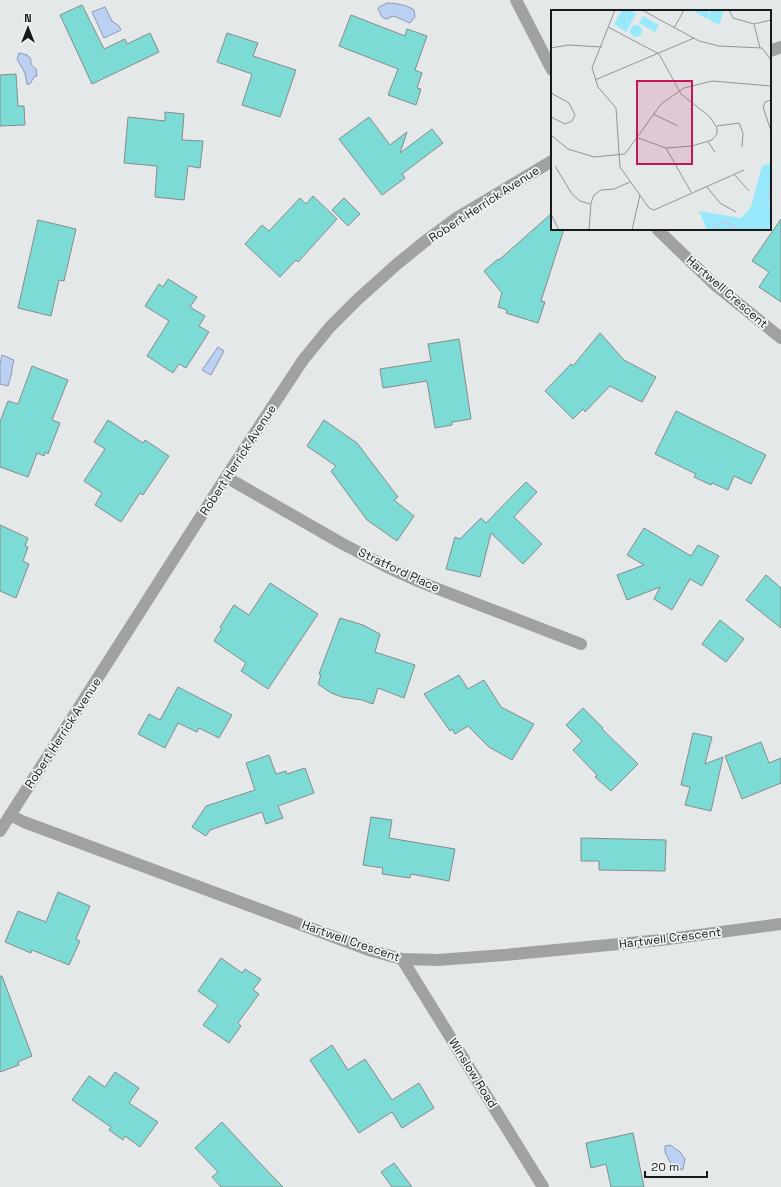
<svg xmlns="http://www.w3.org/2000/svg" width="781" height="1187" font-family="'Space Grotesk',sans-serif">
<rect width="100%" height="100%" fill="#e4e8e9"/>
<g fill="#bbd0f3" stroke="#8a99b2">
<path d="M387,3C396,3 407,5 414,10L415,17L410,23L394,16L386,19L382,17L378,9L379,7Z"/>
<polygon points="105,7 112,21 119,26 121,30 104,38 92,12"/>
<path d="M19,53L27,55L31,59C30,64 32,66 36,69L37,76L34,77L30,84H27L25,73L17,59Z"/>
<polygon points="218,347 224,351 211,375 202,370"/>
<polygon points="2,355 14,360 12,368 12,372 8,386 0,384 0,364"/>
<polygon points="670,1145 680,1152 685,1159 683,1169 679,1170 673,1168 665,1152 665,1146"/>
</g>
<g fill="#7ddbd5" stroke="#878b8a">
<polygon points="82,5 104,49 125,39 127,44 150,33 159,52 92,84 60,15"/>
<polygon points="351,15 405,36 407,29 427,36 415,70 422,73 417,88 421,89 416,105 388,95 398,69 339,46"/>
<polygon points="227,33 258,43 253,56 296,70 280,117 242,105 252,74 217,62"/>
<polygon points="16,74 18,106 24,106 25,125 0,126 0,75"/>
<polygon points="165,112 184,114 182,140 203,141 200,168 188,166 184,200 155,197 157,166 124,163 128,117 165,121"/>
<polygon points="369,117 390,145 407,132 400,153 432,129 443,143 402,174 405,178 382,195 339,139"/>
<polygon points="313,196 337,219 298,262 296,260 280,277 245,244 262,225 269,231 300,198 306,204"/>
<polygon points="344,198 360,214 348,226 332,210"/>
<polygon points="552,213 552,229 564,229 541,301 545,302 538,323 506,313 507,310 498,307 502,293 484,271 498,259 499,260"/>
<polygon points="781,219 781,302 759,287 769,272 752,261"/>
<polygon points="38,220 76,229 64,281 59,280 51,316 18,308"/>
<polygon points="168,279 197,297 190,307 205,316 199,326 209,332 186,368 179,364 173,373 147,356 169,321 145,306 159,284 163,287"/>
<polygon points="600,333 624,360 656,377 642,402 610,386 585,412 583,409 573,419 545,391 571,364 573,366"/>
<polygon points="459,339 471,419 452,422 452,425 435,428 427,381 383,388 380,369 431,361 428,344"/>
<polygon points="32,366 68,380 52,420 60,423 48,454 45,452 44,456 37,453 28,477 0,467 0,422 8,401 18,404"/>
<polygon points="676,411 766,455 751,484 734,476 728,490 712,483 711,485 694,477 696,474 655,454"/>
<polygon points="108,420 143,443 145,440 169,456 143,495 140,493 121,522 95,505 102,493 84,481 105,449 94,442"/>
<polygon points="324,420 357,443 398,497 394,500 414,516 397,541 367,520 331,471 336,466 307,446"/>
<polygon points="526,482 537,492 514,517 542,544 523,564 491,533 480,577 446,569 455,537 460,539 481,518 486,523"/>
<polygon points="0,525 28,538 25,546 28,547 23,561 29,564 16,598 0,591"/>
<polygon points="644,528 691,556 698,545 719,556 702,586 690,579 672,610 654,599 660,587 627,600 617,575 644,565 627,555"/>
<polygon points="766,575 781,588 781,628 746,600"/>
<polygon points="270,583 318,614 268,689 241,671 246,663 214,641 222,628 220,627 234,605 249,615"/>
<polygon points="340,618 363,625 380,634 375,652 415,665 404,698 378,688 373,704 362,700 342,697 331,693 318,684 321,675 319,674"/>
<polygon points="720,620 744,639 726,662 702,644"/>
<polygon points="459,675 468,689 484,680 501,707 534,724 512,760 489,747 468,726 455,734 452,729 450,731 424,694"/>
<polygon points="178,687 232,715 219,738 199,728 197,732 178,723 165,748 138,734 149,714 160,720"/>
<polygon points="583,708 603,728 602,729 638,764 611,791 595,777 597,775 573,750 582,741 566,725"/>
<polygon points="693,733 712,737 705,764 723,757 711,811 685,805 690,787 681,785"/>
<polygon points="761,742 769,763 781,758 781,783 742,799 725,756"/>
<polygon points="269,755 276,774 286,771 287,774 305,768 314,793 278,806 283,818 266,824 262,812 210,830 206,836 192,827 206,806 255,790 246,763"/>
<polygon points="371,817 392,820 389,838 455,849 449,881 411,874 410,878 382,874 383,868 363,865"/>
<polygon points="581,838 666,840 665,871 599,870 599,861 581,861"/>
<polygon points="58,892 90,906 76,939 80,941 69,965 32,950 31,953 5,942 18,911 46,922"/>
<polygon points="221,958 242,973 245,969 261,979 253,990 259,994 238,1023 241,1026 229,1043 203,1025 218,1005 198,991"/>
<polygon points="0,976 2,976 32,1056 18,1062 19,1065 0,1072"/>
<polygon points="332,1045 348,1070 365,1059 392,1100 419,1083 434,1108 402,1128 392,1112 359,1133 310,1060"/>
<polygon points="115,1072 139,1088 129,1103 158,1122 140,1147 125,1136 123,1140 109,1130 111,1127 72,1100 89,1076 105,1087"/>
<polygon points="222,1122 257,1160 283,1187 221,1187 212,1177 218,1172 195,1148"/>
<polygon points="633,1133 644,1187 611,1187 606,1164 591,1168 586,1143"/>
<polygon points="394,1163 412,1187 392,1187 381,1172"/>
</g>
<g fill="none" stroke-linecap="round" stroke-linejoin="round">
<g stroke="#a0a1a2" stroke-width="12">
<polyline points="516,0 552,70"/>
<polyline points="770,51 781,47"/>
<polyline points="657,229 714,284 781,338"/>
<polyline points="226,477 341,543 387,567 420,582 581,644"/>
<polyline points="10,815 24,822 372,951 402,959 438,960 504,955 661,940 781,924"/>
<polyline points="0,831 226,477 303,360 330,327 357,300 397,264 428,239 455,219 552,161"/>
<polyline points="402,959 543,1187"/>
</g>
</g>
<g text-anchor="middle" stroke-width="3.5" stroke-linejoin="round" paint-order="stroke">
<g font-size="12" fill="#181a1a" stroke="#f1f5f6">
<text transform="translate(484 204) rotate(-33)" y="4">Robert Herrick Avenue</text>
<text transform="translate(727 292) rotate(41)" y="4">Hartwell Crescent</text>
<text transform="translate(238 460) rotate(-57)" y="4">Robert Herrick Avenue</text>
<text transform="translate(399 570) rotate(25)" y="4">Stratford Place</text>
<text transform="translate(63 733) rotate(-57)" y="4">Robert Herrick Avenue</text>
<text transform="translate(670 938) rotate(-7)" y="4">Hartwell Crescent</text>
<text transform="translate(351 941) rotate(19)" y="4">Hartwell Crescent</text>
<text transform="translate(473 1073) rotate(58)" y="4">Winslow Road</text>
</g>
</g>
<g transform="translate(551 10)">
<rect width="220" height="220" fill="#e4e8e9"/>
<path d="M71,0H79L85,4L75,22L63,14ZM141,0H159L156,9ZM160,0H173L168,15L157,9ZM92,6L108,15L104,22L88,13ZM79 21a6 6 0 1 1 12 0a6 6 0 1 1-12 0ZM220,153L218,193L220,195V220H156L148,201L190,208L200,197L211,156Z" fill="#97e8fa"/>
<path fill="none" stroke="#bbd0f3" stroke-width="2" d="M220,175L218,183L220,194M162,220L165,215L176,211L186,220"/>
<path fill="none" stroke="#929696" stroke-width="1" d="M64,0L41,58L47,77L65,98L69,157L98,198L103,200L193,160M91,0L148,31L168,36L211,38L220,50M178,0L182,8L203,14L209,38M203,14L220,10M57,17L108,44L130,84L159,107L166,118V124L161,130L141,136L115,138L87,128M123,18L133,0M0,38L17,35L51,37M44,70L143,28M0,83L18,93L24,105L21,111L14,114L0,107M220,90L214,92L212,97L220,121M102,104L127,116M166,116L188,113L192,123L191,137M0,125L17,139L43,147L74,144L110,94L133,78L161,71L220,76M157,132L164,142M115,138L140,182M4,156L21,184L29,191L39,194M183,164L198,181M156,177L169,193L185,202M0,204L8,220M38,220L40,193L43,185L50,180L63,179L79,172M81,220L89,185"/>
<path fill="#c2185b" fill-opacity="0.15" stroke="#c2185b" stroke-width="2" d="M86,71H141V154H86Z"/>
<rect width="220" height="220" fill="none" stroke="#181a1a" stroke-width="2"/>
</g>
<g transform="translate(28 28)" stroke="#f1f5f6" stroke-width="3" paint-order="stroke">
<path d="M0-3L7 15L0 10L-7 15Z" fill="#181a1a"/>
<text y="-6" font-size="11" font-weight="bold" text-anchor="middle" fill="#181a1a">N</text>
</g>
<path d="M645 1171v6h62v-6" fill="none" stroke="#181a1a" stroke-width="2"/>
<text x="651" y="1171" font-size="12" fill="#181a1a" stroke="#f1f5f6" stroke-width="3" paint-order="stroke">20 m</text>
</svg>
